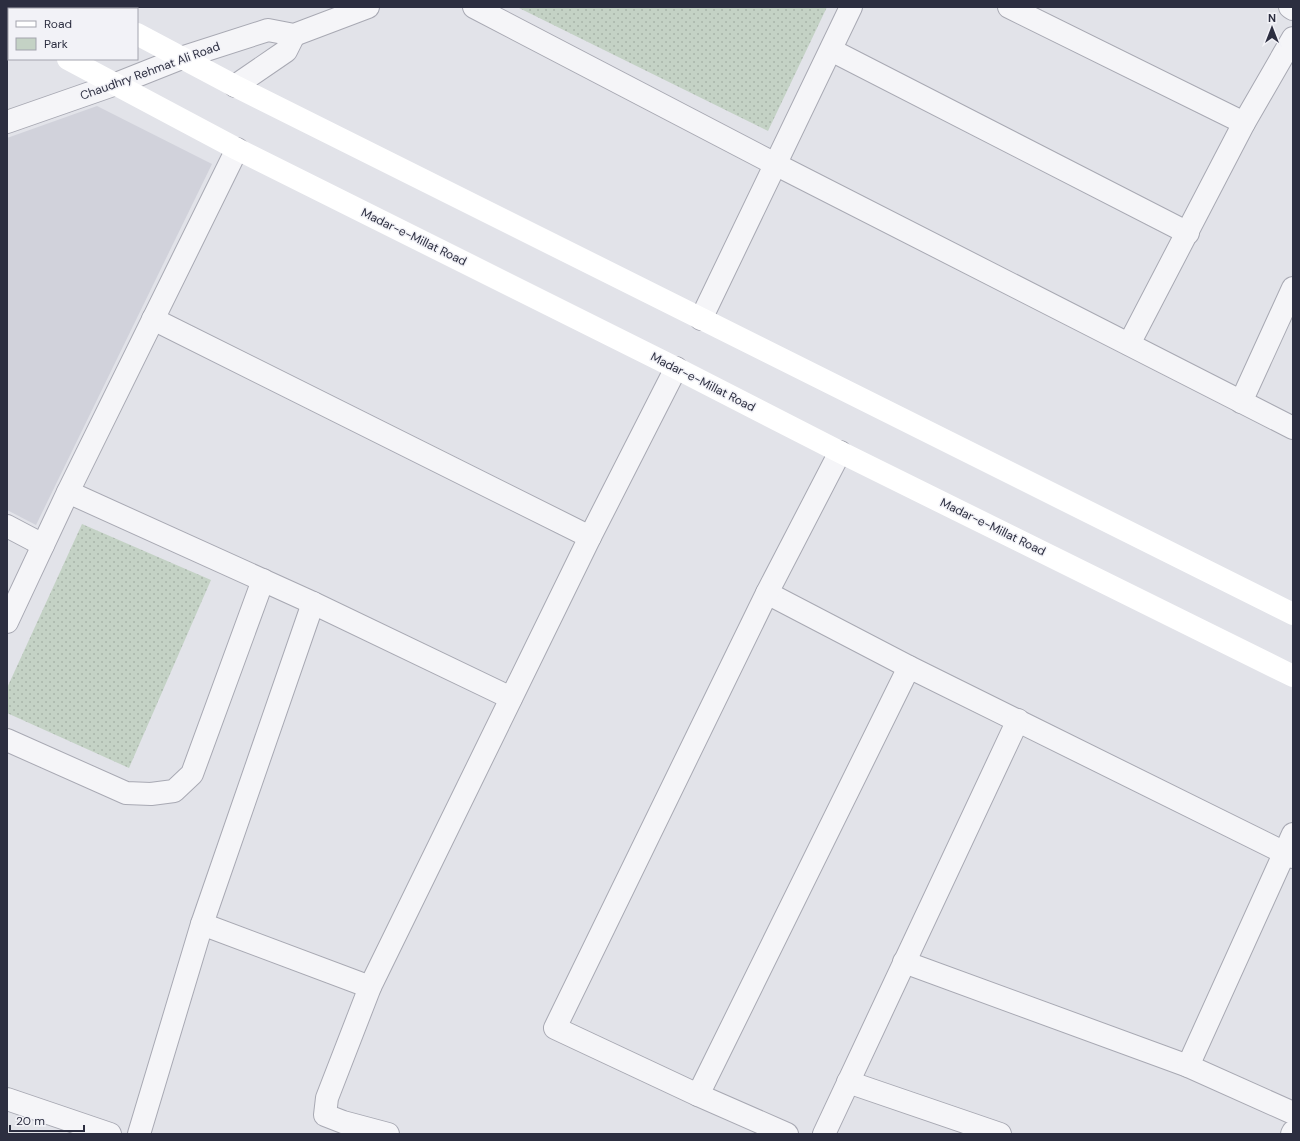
<svg xmlns="http://www.w3.org/2000/svg" width="1300" height="1141" font-family="'DM Sans',sans-serif">
<defs>
<pattern id="green-dots" width="8" height="8" patternUnits="userSpaceOnUse"><rect width="8" height="8" fill="#c4d2c5"/><path d="M2 2h.1M6 6h.1" fill="none" stroke="#a9b5aa" stroke-width="1.8" stroke-linecap="round"/></pattern>
</defs>
<rect width="100%" height="100%" fill="#e2e3e9"/>
<polygon fill="#d1d2db" points="97,106 212,164 36,525 7,510 7,138"/>
<g fill="url(#green-dots)">
<polygon points="517,7 827,7 768,131"/>
<polygon points="82,524 211,580 129,768 7,713 7,688"/>
</g>
<g fill="none" stroke-linecap="round" stroke-linejoin="round">
<g stroke="#a8a9b3" stroke-width="24">
<g id="minor">
<polyline points="474,7 775,164 1293,428"/>
<polyline points="1009,7 1244,123"/>
<polyline points="1290,7 1293,9"/>
<polyline points="831,50 1188,233"/>
<polyline points="153,319 590,537"/>
<polyline points="701,319 851,7"/>
<polyline points="1129,344 1244,123 1293,38"/>
<polyline points="1241,402 1293,288"/>
<polyline points="68,492 313,603 511,698"/>
<polyline points="7,526 43,545"/>
<polyline points="767,593 909,667 1293,857"/>
<polyline points="7,622 68,492 237,149"/>
<polyline points="7,740 126,793 151,794 174,791 192,774 263,580"/>
<polyline points="202,924 370,987"/>
<polyline points="904,962 1188,1066 1293,1113"/>
<polyline points="1188,1066 1293,834"/>
<polyline points="848,1082 1000,1134"/>
<polyline points="698,1095 909,667"/>
<polyline points="7,1099 110,1134"/>
<polyline points="139,1134 202,924 313,603"/>
<polyline points="388,1134 343,1122 325,1115 327,1098 370,987 590,537 676,368"/>
<polyline points="787,1134 698,1095 555,1028 767,593 840,452"/>
<polyline points="824,1134 1018,720"/>
<polyline points="1292,1134 1293,1132"/>
</g>
</g>
<g stroke="#a8a9b3" stroke-width="24">
<g id="tertiary">
<polyline points="235,86 286,51 294,35"/>
<polyline points="7,122 116,84 184,57 268,30 294,35 368,7"/>
</g>
</g>
<use href="#minor" stroke="#f5f5f8" stroke-width="22"/>
<use href="#tertiary" stroke="#f5f5f8" stroke-width="22"/>
<g stroke="#fff" stroke-width="22">
<polyline points="83,7 87,9"/>
<polyline points="7,27 9,28"/>
<polyline points="137,34 235,86 1293,614"/>
<polyline points="68,59 237,149 676,368 840,452 1293,676"/>
</g>
</g>
<g text-anchor="middle" stroke-width="3" stroke-linejoin="round" paint-order="stroke">
<g font-size="12" fill="#2c2e40" stroke="#f2f2f7">
<text transform="translate(150 71) rotate(-20)" y="4">Chaudhry Rehmat Ali Road</text>
<text transform="translate(414 237) rotate(26)" y="4">Madar-e-Millat Road</text>
<text transform="translate(703 382) rotate(27)" y="4">Madar-e-Millat Road</text>
<text transform="translate(993 527) rotate(26)" y="4">Madar-e-Millat Road</text>
</g>
</g>
<rect width="1300" height="1141" fill="none" stroke="#2c2e40" stroke-width="16"/>
<rect x="8" y="8" width="130" height="52" fill="#f2f2f7" stroke="#a3a4ae"/>
<rect x="16" y="21" width="20" height="6" fill="#ffffff" stroke="#a3a4ae"/>
<text x="44" y="28" font-size="12" fill="#2c2e40">Road</text>
<rect x="16" y="38" width="20" height="12" fill="#c4d2c5" stroke="#a3a4ae"/>
<text x="44" y="48" font-size="12" fill="#2c2e40">Park</text>
<g transform="translate(1272 28)" stroke="#f2f2f7" stroke-width="3" paint-order="stroke">
<path d="M0-3L7 15L0 10L-7 15Z" fill="#2c2e40"/>
<text y="-6" font-size="11" font-weight="bold" text-anchor="middle" fill="#2c2e40">N</text>
</g>
<path d="M10 1125v6h74v-6" fill="none" stroke="#2c2e40" stroke-width="2"/>
<text x="16" y="1125" font-size="12" fill="#2c2e40" stroke="#f2f2f7" stroke-width="3" paint-order="stroke">20 m</text>
</svg>
